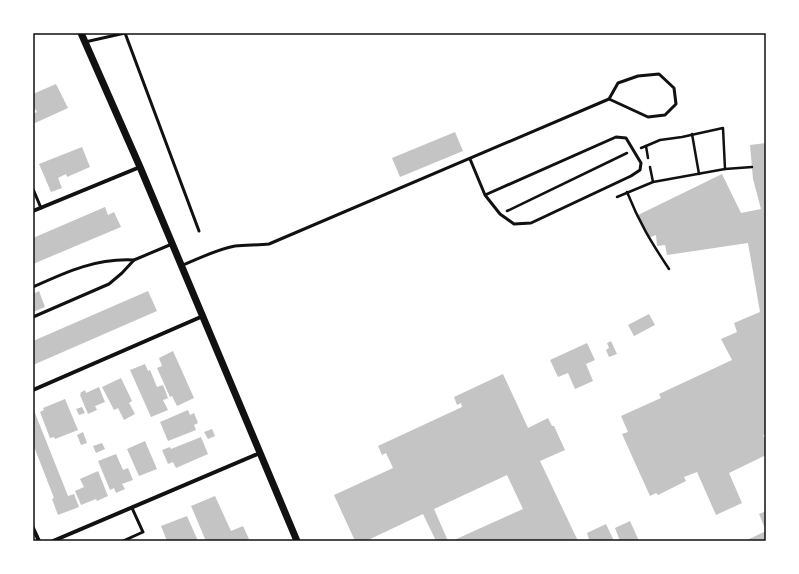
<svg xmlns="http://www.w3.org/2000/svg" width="799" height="574" font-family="Roboto,sans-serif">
<rect width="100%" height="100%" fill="#fff"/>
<g fill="#c4c4c4">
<polygon points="56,84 68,108 33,124 33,114 37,112 33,106 33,94"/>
<polygon points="455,132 463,151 400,177 392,158"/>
<polygon points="766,143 766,434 763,435 766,441 766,455 729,473 742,503 716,515 697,472 684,477 686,481 658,495 656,493 650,496 622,434 628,432 621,416 661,398 659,394 732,360 721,339 737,332 734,323 760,312 748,243 667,255 665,245 657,246 656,235 648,238 636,216 722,174 741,213 761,209 753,179 750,145"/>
<polygon points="82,147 90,167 67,177 66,174 58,178 62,188 51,192 39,164"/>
<polygon points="105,207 108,215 114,212 121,227 33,264 33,238"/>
<polygon points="39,291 45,307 33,312 33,294"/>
<polygon points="148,291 157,311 33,365 33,341"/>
<polygon points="649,314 655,325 634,336 628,325"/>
<polygon points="611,341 617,354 609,357 606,350 609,348 607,343"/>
<polygon points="587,343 595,360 586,364 593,381 575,389 568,373 558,377 550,360"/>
<polygon points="173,351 194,398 177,406 172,396 170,397 157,368 162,366 159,358"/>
<polygon points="145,364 148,371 150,370 157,387 163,385 168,398 163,400 168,410 151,417 130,370"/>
<polygon points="503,374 528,428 548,418 552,426 554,426 565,450 540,461 578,541 452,541 523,509 507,475 434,509 448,541 436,541 423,514 366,541 355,541 334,495 393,468 386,453 382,455 378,446 462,407 461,403 457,405 454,397"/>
<polygon points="121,378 132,401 129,403 135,414 124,420 118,408 114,410 102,387"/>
<polygon points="99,387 105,402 95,406 97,410 88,414 80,395 81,394 80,393 85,390 86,393"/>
<polygon points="65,399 78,430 55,439 54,437 50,438 40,412 44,410 43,408"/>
<polygon points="82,407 85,413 79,415 76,409"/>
<polygon points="33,408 68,496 74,494 79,507 58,515 52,499 54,498 33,444"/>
<polygon points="188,410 190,415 194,413 198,423 194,425 196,430 168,441 160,422"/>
<polygon points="212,429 215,436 208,439 204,432"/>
<polygon points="83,432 87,443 81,445 77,435"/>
<polygon points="201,437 208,454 176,468 173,462 168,464 162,450 170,447 171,449"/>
<polygon points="145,441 157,469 139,476 127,449"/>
<polygon points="102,443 105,449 96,453 93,446"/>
<polygon points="116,454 123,470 128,468 133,480 122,484 125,489 116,493 114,488 110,490 98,461"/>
<polygon points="98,471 108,496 97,501 96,499 81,505 75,491 84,487 80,479"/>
<polygon points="215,496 231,531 243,526 249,539 245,541 206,541 191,506"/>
<polygon points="766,511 766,531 759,514"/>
<polygon points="187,516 198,541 167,541 161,526"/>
<polygon points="630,521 639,541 620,541 615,528"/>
<polygon points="606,524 614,541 585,541 589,539 587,533"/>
<polygon points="766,531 766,541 745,541"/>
</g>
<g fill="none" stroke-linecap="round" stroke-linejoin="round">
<g stroke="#111" stroke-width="2.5">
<polyline points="692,134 699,174"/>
<polyline points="646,146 660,140 682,137 723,128 725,169"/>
<polyline points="641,148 646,146 648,158"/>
<polyline points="650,167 653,182"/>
<path d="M627,192C639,222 651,242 669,269"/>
<polyline points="617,197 653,182 725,169 752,167"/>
<polyline points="507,211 627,153"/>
</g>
<g stroke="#111" stroke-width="3">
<polyline points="125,33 199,231"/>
<polyline points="85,42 125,33"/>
<polyline points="470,159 485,195 500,214 514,224 531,223 631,176 640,170 641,163 626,138 616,137 485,195"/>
<polyline points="33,189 41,208"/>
<path d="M181,266C198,259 217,249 235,246C246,245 258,245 269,244L609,99L648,117L665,115L676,104L674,88L659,74L638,76L618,83L609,99"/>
<path d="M33,287C66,272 96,258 134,260"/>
<polyline points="33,317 109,284 122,273 134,260 172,244"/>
<polyline points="123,541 143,532 132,508"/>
</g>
<g stroke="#111" stroke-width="4">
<polyline points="33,211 140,167"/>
<polyline points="33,390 203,316"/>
<polyline points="33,528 39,541"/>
<polyline points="53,541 260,453"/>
</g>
<polyline stroke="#111" stroke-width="7" points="81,33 140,167 297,541"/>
</g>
<rect width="799" height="574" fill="none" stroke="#ffffff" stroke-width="68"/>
<rect x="34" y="34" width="731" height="506" fill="none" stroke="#111" stroke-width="1.5"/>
</svg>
